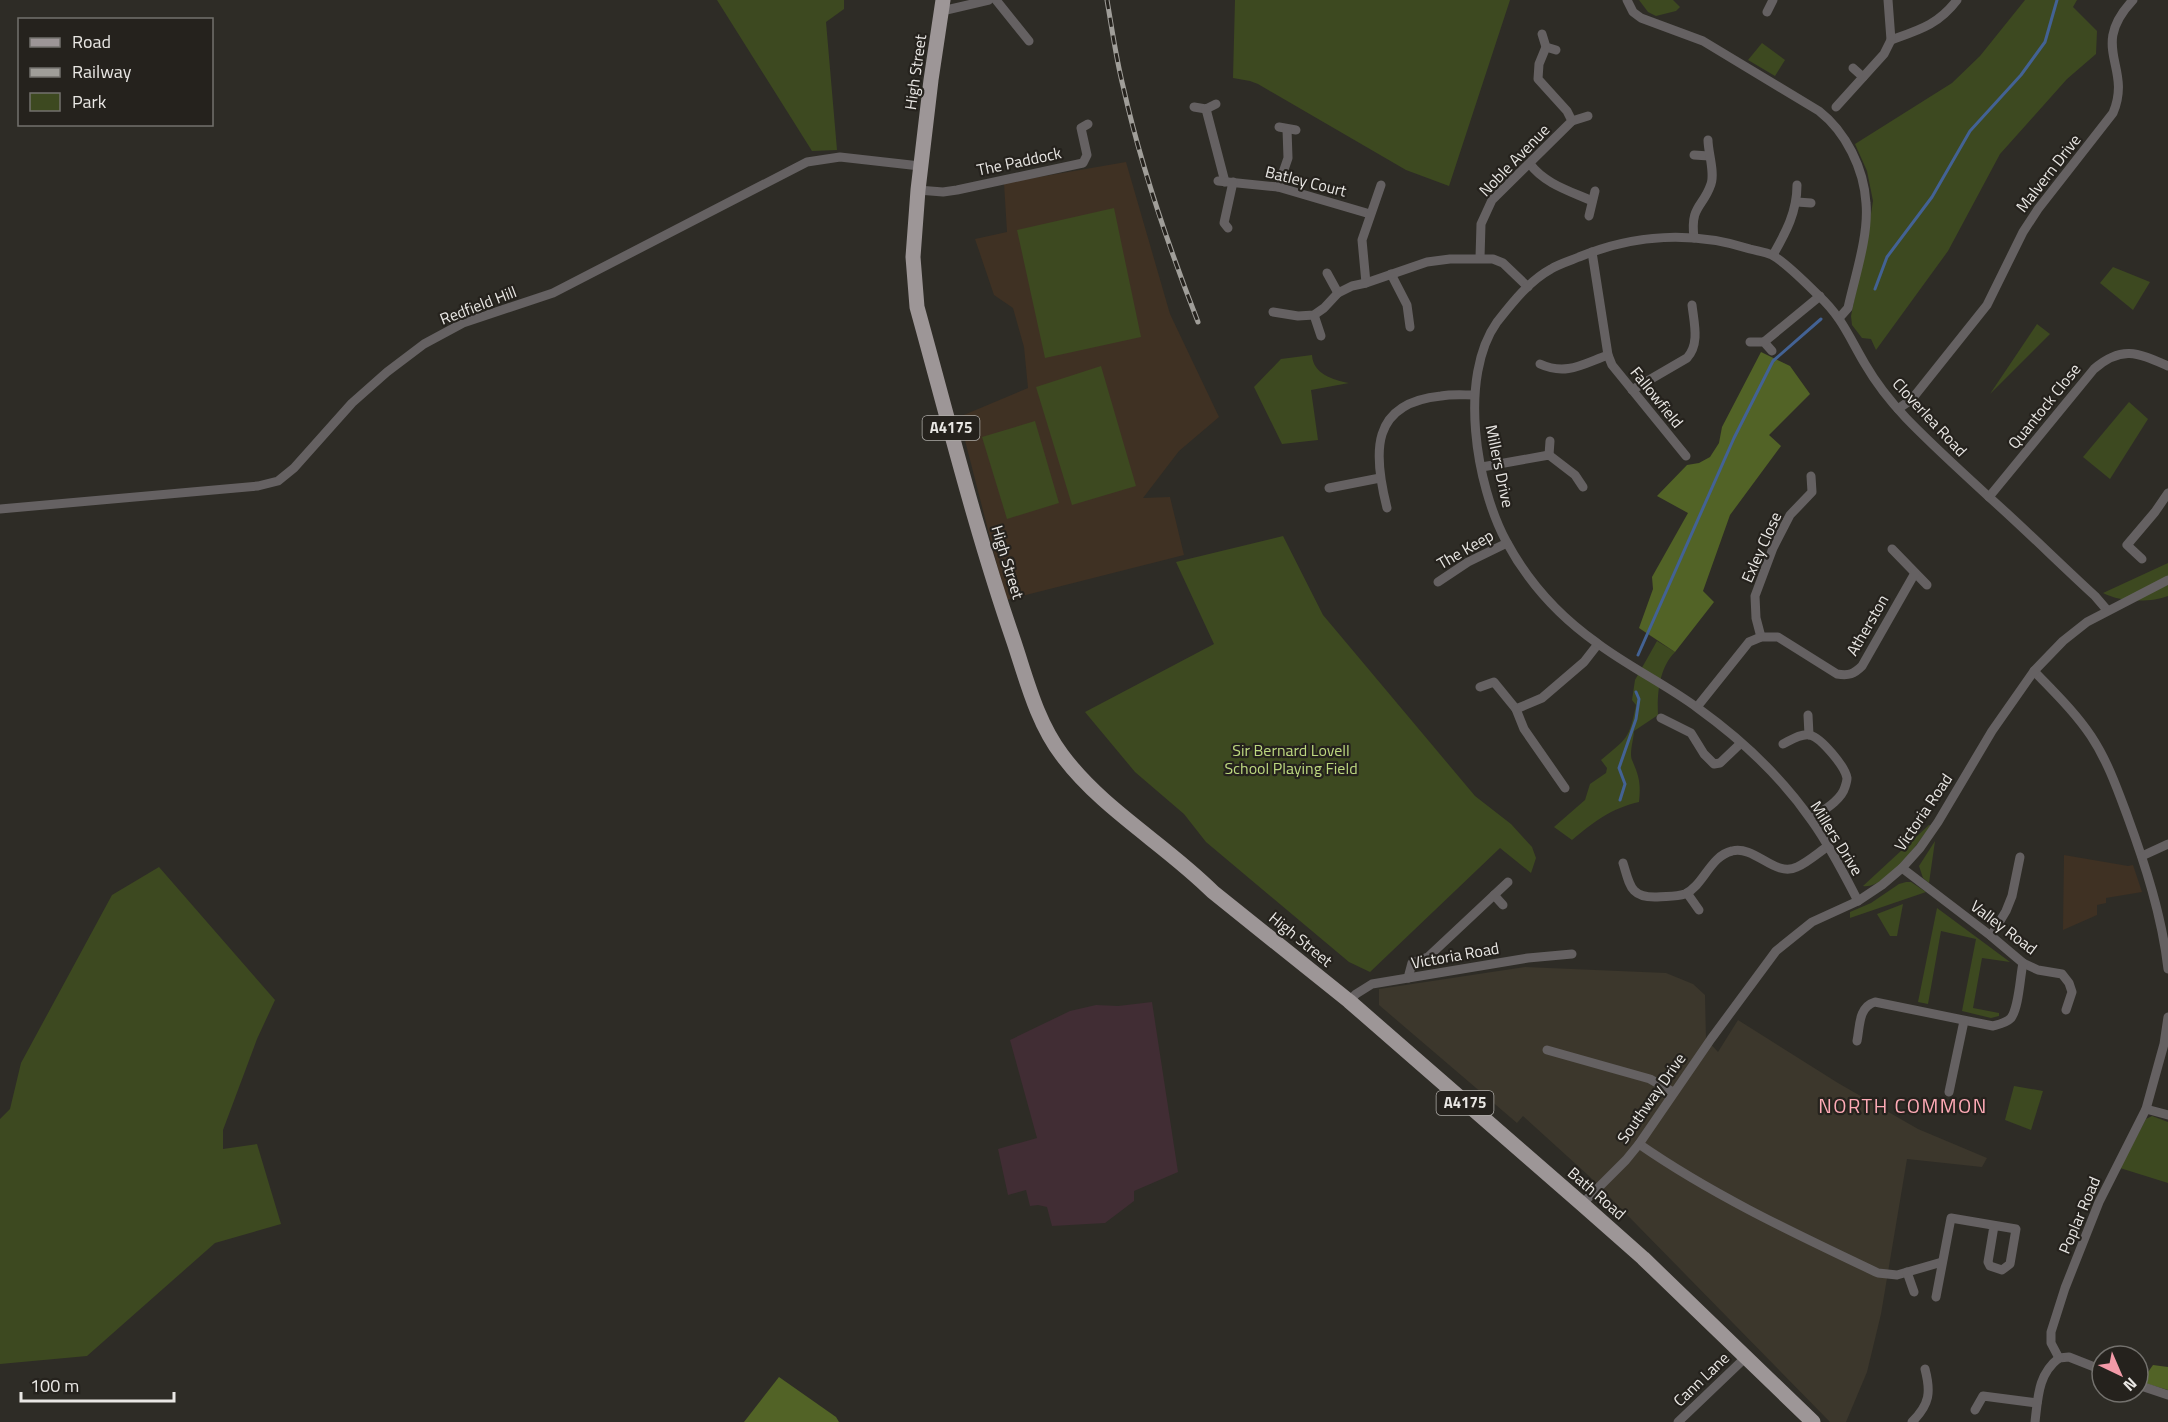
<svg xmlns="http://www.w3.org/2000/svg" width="2168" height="1422" font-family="'Titillium Web',sans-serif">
<rect width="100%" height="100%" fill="#2e2c26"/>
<polygon fill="#3c372c" points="1525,967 1666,973 1693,984 1705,995 1706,1039 1718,1052 1738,1020 1838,1083 1918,1129 1987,1158 1982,1167 1907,1159 1881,1314 1867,1372 1846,1422 1830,1422 1589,1176 1523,1116 1517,1123 1379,1005 1379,989"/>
<polygon fill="#412d34" points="1152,1002 1178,1172 1134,1191 1134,1201 1105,1223 1052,1226 1047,1207 1038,1205 1030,1206 1026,1190 1008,1195 998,1149 1037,1138 1010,1040 1070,1011 1096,1005 1118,1006"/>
<g fill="#3f3123">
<polygon points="1126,162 1170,314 1219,417 1179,451 1143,498 1170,497 1184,555 1006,600 959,417 1028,388 1024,347 1013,308 994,295 975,239 1007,232 1004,183"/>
<polygon points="2064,855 2128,866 2133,865 2142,892 2106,898 2106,903 2097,905 2097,915 2063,930"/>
</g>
<g fill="#3d4920">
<polygon points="717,0 844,0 844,9 826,22 837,150 812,151"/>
<polygon points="1235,0 1510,0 1449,186 1406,170 1258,84 1250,81 1233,78"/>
<polygon points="1639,0 1673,0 1680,7 1676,11 1656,16 1648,12"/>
<polygon points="2025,0 2077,0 2073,7 2097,31 2096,54 2067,79 2000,154 1948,251 1876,350 1871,339 1862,338 1852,325 1851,316 1869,227 1873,201 1867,171 1855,144 1952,83 1980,56"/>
<polygon points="1762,43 1785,60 1775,76 1748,60"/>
<polygon points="1114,208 1141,337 1045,358 1017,230"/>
<polygon points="2113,267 2150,282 2133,310 2100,283"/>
<polygon points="2037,324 2050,334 1990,394"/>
<path d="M1312,355C1313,374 1333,380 1349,383L1311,390L1318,440L1282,444L1254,387L1281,359Z"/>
<polygon points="1101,366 1136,486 1072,505 1036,387"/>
<polygon points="2129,402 2148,419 2110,479 2083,457"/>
<polygon points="1035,421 1059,503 1007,519 982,437"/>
<polygon points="1283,536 1323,615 1475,796 1511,824 1532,847 1536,858 1531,873 1500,848 1370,972 1349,962 1206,842 1184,814 1135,772 1085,712 1214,644 1176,562"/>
<path d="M2168,563V596C2150,603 2120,602 2103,593Z"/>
<path d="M1657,641L1675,652C1659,668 1657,694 1658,715L1634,731C1634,738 1629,753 1632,760C1639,776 1641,783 1639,802C1610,809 1595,821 1572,840L1554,827L1585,800L1590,784L1606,773L1607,768L1601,760C1627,738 1629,740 1636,705L1632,700L1635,680Z"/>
<path d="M1929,825H1931C1920,841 1885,890 1863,886Z"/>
<polygon points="1935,841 1929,883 1923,878 1919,866"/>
<polygon points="159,867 275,1000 257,1039 223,1130 223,1149 257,1144 281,1224 215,1243 87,1356 0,1364 0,1119 10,1109 21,1063 112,895"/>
<polygon points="1906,882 1911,882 1926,892 1850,918 1850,912 1871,903 1899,884"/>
<polygon points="1903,904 1897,936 1890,936 1877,914"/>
<polygon points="1937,908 2010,962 1982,958 1973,1008 1999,1013 1999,1016 1991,1018 1962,1011 1976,939 1941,931 1928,1004 1918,1002"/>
<polygon points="2014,1086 2043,1091 2031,1130 2005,1120"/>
<polygon points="2152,1116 2168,1122 2168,1183 2120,1168 2146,1119"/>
</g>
<g fill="#526326">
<polygon points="1761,352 1790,366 1810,394 1769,435 1781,446 1730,515 1703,591 1714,602 1675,652 1639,628 1653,589 1652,577 1688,513 1657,496 1687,465 1699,463 1710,457 1719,443 1722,427"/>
<polygon points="2153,1365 2168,1367 2168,1390 2141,1382"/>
<polygon points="779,1377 836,1417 839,1422 744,1422"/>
</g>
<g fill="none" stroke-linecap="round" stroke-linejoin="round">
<g stroke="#436294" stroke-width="3">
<polyline points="1875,289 1887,257 1932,197 1970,131 2021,75 2045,42 2057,0"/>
<polyline points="1638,655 1734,438 1773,361 1821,319"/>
<polyline points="1620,800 1625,784 1619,768 1636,719 1639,699 1636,692"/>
</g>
<g stroke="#656162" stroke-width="9">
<polyline points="996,0 1029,41"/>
<path d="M1627,0L1633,12L1641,18L1703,41L1819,111C1846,132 1864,169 1866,203C1869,235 1855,276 1848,308L1840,317"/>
<polyline points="942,11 989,0"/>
<polyline points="1767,12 1773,0"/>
<polyline points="1542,34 1546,47 1556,50"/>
<path d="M1891,40C1919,30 1938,25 1957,0"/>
<polyline points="1853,68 1863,77"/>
<polyline points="1194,107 1206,109 1216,104"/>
<polyline points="1836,107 1884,54 1891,40 1888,0"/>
<polyline points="1206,109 1225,182"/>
<polyline points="1572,121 1588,116"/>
<polyline points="1279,127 1296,130"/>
<polyline points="1694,155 1709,156"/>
<path d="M1530,164C1545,184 1570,191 1592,201"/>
<polyline points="1218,181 1278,187 1370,214"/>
<polyline points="1278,187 1288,158 1287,129"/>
<polyline points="918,190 943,192 957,190 1083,163 1087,155 1081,128 1088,124"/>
<polyline points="1797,202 1811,203"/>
<polyline points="1589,216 1595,191"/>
<polyline points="1228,228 1224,223 1233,182"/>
<path d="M1694,238C1690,205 1703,208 1711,184C1715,172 1708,152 1708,140"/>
<polyline points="1592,252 1608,355 1612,365 1686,456"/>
<path d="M1773,255C1786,232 1797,212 1797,185"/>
<polyline points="1480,258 1481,224 1492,200 1572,121 1567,111 1538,79 1539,64 1546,47"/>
<polyline points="1327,273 1338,293"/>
<polyline points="1391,274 1407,305 1410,327"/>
<polyline points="1366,283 1362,240 1381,185"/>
<polyline points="1273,312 1298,316 1314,315 1324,308 1338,293 1352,286 1366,283 1427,262 1450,259 1493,259 1503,263 1528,287"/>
<polyline points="1314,315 1321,336"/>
<polyline points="1750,342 1764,342 1772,351"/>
<polyline points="1764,342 1820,296"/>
<path d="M1540,364C1566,376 1583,364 1608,355"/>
<path d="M1632,390L1687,358C1700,344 1694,323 1692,305"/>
<path d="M1898,409L1912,399L1987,305L2023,232L2038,209L2113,113C2133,66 2088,48 2133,0"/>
<polyline points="1549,455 1550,441"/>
<polyline points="1482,467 1549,455 1575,475 1583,487"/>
<polyline points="1329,488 1380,478"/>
<path d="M1989,497L2094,369C2122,345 2138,353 2168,366"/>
<path d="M1387,508C1373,453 1370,403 1441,396C1452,394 1463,395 1474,395"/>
<polyline points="0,509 258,486 278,481 294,468 352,403 387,372 424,344 463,323 553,293 807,162 840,157 920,166"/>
<polyline points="1892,549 1927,585"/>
<polyline points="2142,559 2127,545 2155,512 2168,493"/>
<polyline points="1438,582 1468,562 1507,543"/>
<polyline points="1761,637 1756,618 1755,596 1773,548 1790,515 1812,492 1811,476"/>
<path d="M2034,671C2054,692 2075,712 2091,736C2107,760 2117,788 2127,815C2145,864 2162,916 2168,969"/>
<polyline points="1480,687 1494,682 1516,709 1542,698 1584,662 1598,644"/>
<path d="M1697,707L1749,642L1761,637H1778L1837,674C1849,676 1854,674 1862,666L1915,573"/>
<polyline points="1516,709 1524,729 1565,788"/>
<polyline points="1808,715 1809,735"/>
<polyline points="1661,718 1691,733 1704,754 1714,764 1720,763 1741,743"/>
<path d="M1783,744C1791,740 1801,733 1810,735C1821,738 1845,766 1847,778C1847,781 1846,784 1845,787C1841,801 1822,811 1811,819"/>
<polyline points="2142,856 2168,844"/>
<path d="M1623,863C1630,885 1630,898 1657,897C1666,896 1676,897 1685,894C1704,885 1710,856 1732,851C1755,845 1775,878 1797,867C1808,862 1818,853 1828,846"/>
<polyline points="1902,868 1991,936 2023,963 2038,970 2062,974 2069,983 2072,992 2066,1010"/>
<polyline points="1687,893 1699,910"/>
<polyline points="1494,895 1503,905"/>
<path d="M1858,901C1844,874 1830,846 1812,821C1782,778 1742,740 1699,709C1667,685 1629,667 1597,643C1560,617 1528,582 1506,541C1476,485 1458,377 1497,322C1512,303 1529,281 1551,269C1559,264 1570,261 1579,257C1634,234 1693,231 1750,249C1757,251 1766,252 1772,255C1785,262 1807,284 1818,295C1842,317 1849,337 1865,364C1876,383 1891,402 1906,418C1933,446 1961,471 1989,497C2025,529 2059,563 2095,596L2107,610"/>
<polyline points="1991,936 2006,911 2012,896 2020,857"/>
<polyline points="1408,978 1412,963 1428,957 1508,882"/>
<polyline points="1349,1001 1356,994 1372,984 1528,958 1572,954"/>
<path d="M1857,1041C1860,1027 1858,1007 1875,1002L1993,1026C2000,1024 2006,1023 2011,1018C2019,1007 2020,977 2023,963"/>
<polyline points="1547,1050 1650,1079 1673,1092"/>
<polyline points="1949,1092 1964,1021"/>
<polyline points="2146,1109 2168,1115"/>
<path d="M1639,1144C1714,1196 1796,1234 1878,1273L1897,1275L1942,1262"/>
<polyline points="1582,1204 1626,1160 1639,1144 1711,1039 1776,951 1812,922 1858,901 1882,885 1902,868 1920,848 1938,822 1992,731 2034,671 2063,641 2087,622 2168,580"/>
<polyline points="1907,1272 1914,1292"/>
<polyline points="1936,1297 1951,1218 2016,1229 2010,1264 2002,1270 1990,1266 1988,1262 1994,1226"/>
<polyline points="2059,1358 2051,1343 2051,1332 2065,1288 2099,1202 2146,1109 2164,1044 2168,1017"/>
<polyline points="2059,1358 2069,1357 2102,1370"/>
<polyline points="2138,1385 2168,1395"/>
<polyline points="1975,1410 1983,1396 2037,1403"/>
<polyline points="1678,1422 1746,1357"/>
<path d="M1912,1422C1930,1404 1931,1392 1925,1369"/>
<path d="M2035,1422C2038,1397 2038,1374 2059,1358"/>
</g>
<path stroke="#9d9697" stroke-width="15" d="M943,0L931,80L918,190L913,257L917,307C948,419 976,532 1014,642C1027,681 1037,722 1062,755C1102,809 1165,844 1213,892L1349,1001L1582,1204L1643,1258L1813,1422"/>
<g stroke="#a09e99" stroke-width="5">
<path id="rail" d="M1107,0C1112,29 1116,58 1123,86C1141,167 1168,245 1198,322"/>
</g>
<use href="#rail" stroke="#25221d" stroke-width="3" stroke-dasharray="9" stroke-linecap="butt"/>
</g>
<g text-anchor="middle" stroke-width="4.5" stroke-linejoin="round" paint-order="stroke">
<g fill="#25221d" stroke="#aeaca8" stroke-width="1.5">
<rect x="922.5" y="416" width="57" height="24" rx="4.5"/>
<rect x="1436.5" y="1091" width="57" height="24" rx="4.5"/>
</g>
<g font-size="15" font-weight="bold" fill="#e9e7e4">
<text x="951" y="433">A4175</text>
<text x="1465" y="1108">A4175</text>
</g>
<g font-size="16" fill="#e9e7e4" stroke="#25221d">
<text transform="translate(915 72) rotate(-82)" y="6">High Street</text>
<text transform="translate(1514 160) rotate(-46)" y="6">Noble Avenue</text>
<text transform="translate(1019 161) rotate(-12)" y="6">The Paddock</text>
<text transform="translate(2048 173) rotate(-52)" y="6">Malvern Drive</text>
<text transform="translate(1306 181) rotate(14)" y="6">Batley Court</text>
<text transform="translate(478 305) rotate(-21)" y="6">Redfield Hill</text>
<text transform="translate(1657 397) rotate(51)" y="6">Fallowfield</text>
<text transform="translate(2044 406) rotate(-51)" y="6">Quantock Close</text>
<text transform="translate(1930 417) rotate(47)" y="6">Cloverlea Road</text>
<text transform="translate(1500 466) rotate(78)" y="6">Millers Drive</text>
<text transform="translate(1761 547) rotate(-66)" y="6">Exley Close</text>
<text transform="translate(1465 549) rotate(-30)" y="6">The Keep</text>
<text transform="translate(1008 562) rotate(73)" y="6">High Street</text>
<text transform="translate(1867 625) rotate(-60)" y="6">Atherston</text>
<text transform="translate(1923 812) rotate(-56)" y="6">Victoria Road</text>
<text transform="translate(1837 838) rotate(58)" y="6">Millers Drive</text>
<text transform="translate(2004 927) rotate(37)" y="6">Valley Road</text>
<text transform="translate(1301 939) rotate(39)" y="6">High Street</text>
<text transform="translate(1455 955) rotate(-10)" y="6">Victoria Road</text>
<text transform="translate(1651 1098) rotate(-55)" y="6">Southway Drive</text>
<text transform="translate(1597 1193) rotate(41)" y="6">Bath Road</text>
<text transform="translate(2079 1215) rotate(-67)" y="6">Poplar Road</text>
<text transform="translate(1701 1379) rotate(-44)" y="6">Cann Lane</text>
</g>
<g font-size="16" fill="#bdd880" stroke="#25221d">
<text x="1291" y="756">Sir Bernard Lovell<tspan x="1291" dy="18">School Playing Field</tspan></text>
</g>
<g font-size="20" letter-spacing="1.5" fill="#feaab6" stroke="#25221d">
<text x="1903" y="1113">NORTH COMMON</text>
</g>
</g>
<rect x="18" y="18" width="195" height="108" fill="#25221d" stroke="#73716d" stroke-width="1.5"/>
<rect x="30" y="38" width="30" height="9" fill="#9d9697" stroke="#73716d" stroke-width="1.5"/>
<text x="72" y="48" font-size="18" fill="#e9e7e4">Road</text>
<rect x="30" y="68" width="30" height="9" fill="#a09e99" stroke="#73716d" stroke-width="1.5"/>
<text x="72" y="78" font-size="18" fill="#e9e7e4">Railway</text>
<rect x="30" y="93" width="30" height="18" fill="#3d4920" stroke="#73716d" stroke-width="1.5"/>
<text x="72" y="108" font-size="18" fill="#e9e7e4">Park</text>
<g transform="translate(2120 1374) rotate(136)"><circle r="28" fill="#25221d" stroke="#73716d" stroke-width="1.5"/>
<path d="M0-4.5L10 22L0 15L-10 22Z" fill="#f39aa8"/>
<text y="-9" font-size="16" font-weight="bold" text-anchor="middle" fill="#e9e7e4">N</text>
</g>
<path d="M21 1392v9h153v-9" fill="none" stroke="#e9e7e4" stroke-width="3"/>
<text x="30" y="1392" font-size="18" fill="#e9e7e4" stroke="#25221d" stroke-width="4.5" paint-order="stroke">100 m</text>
</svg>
